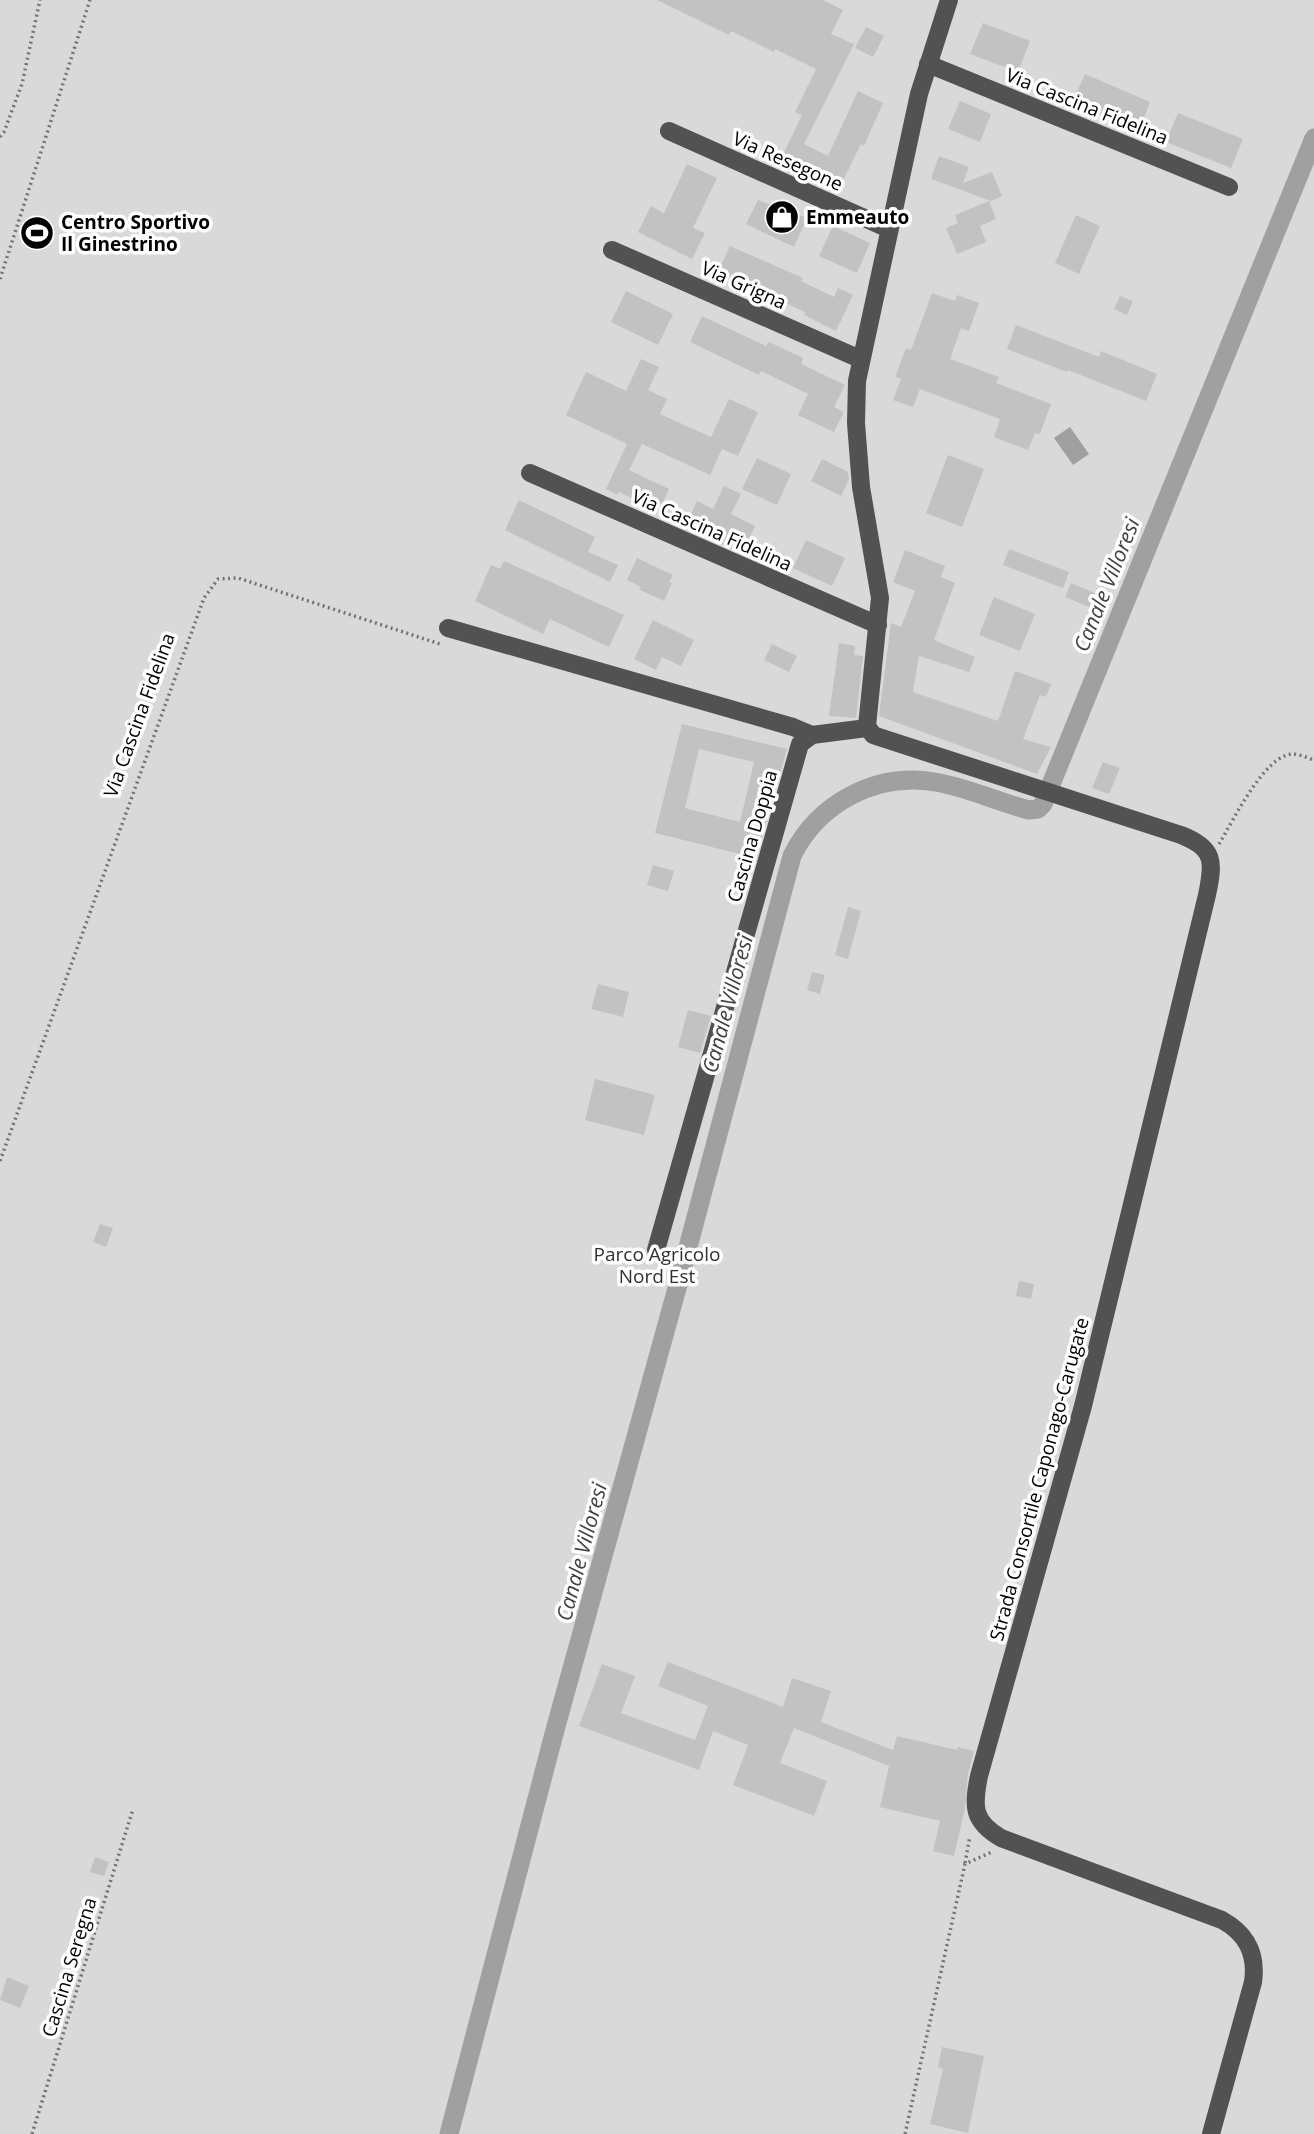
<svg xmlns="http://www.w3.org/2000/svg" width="1314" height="2134" font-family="'Open Sans',sans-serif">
<rect width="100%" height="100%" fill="#fff"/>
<rect fill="#d9d9d9" x="0" y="0" width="1314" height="2134"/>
<polygon fill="#a0a0a0" points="1070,427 1089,454 1073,465 1054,438"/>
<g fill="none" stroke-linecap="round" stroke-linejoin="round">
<path stroke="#a0a0a0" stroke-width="19" d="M449,2134L555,1730L679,1281L792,856C818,803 876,772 935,782C967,787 997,802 1029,810L1038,809L1043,804L1314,138"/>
</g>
<g fill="#c2c2c2" fill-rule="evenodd">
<polygon points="657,0 823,0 843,10 831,34 854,44 804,144 828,156 858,91 883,103 864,146 861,144 837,193 777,167 802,115 795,112 816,69 775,49 774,52 731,31 729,35"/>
<polygon points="983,23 1030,41 1018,72 970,54"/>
<polygon points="866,27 884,36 873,57 855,48"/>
<polygon points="1085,74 1150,102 1139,131 1072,103"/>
<polygon points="960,101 991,114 980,142 948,129"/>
<polygon points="1178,113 1243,139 1231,168 1166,142"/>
<polygon points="939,156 969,167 963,183 992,172 1002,196 991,201 931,179"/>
<polygon points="687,164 717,178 693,228 705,233 692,259 638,232 651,206 664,213"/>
<polygon points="758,200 807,218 794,247 746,224"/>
<polygon points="989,201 996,219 980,226 986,242 957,254 946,228 958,223 955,215"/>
<polygon points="1076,215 1100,226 1079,274 1055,263"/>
<polygon points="833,226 870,243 857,273 819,256"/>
<polygon points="730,246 803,278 801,281 834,297 838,288 853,295 836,331 804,315 805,312 746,284 744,287 717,274"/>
<polygon points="626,291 673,314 658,345 611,322"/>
<polygon points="932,293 955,301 957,295 979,303 969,331 961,328 950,359 999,377 996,383 1051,404 1040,434 1035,433 1028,450 994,437 1000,419 920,389 913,407 893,400 901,379 895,377 906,348 911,350"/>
<polygon points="1120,296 1133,301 1127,315 1114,309"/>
<polygon points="702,316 766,346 769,342 803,358 801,364 845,385 834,407 844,412 834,432 798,415 808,394 761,371 759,375 690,342"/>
<polygon points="1016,325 1099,357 1101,351 1157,374 1146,401 1068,370 1067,372 1007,349"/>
<polygon points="641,359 659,367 648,390 667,399 660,414 711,437 729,399 758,412 738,456 722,449 710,475 642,444 629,470 669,489 659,511 619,492 617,495 606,489 627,444 566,415 586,372 626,391"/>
<polygon points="948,455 984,469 962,527 926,513"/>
<polygon points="757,458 791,474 777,505 742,489"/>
<polygon points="822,459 848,472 849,479 841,496 811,481"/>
<polygon points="724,486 741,494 731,514 755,526 742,553 685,528 697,501 713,509"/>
<polygon points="519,500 595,537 588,552 618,565 610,582 505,530"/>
<polygon points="806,540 845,558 832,586 793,568"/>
<polygon points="1009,549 1069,572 1063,588 1003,565"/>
<polygon points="905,550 945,566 941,577 955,583 934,640 975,657 969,672 919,656 913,692 998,721 1015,671 1051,684 1046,697 1040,695 1023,739 1051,747 1037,774 879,716 891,623 901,627 915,591 893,582"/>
<polygon points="637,558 673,575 669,582 672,583 664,601 640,590 641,587 627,580"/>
<polygon points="504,561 624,615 609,647 550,619 543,634 475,601 491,565 500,569"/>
<polygon points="1071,583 1095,593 1089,607 1065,597"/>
<polygon points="994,597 1035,614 1020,651 979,635"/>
<polygon points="653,620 694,640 681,666 662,657 656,670 634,659"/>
<polygon points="839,643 855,646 854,655 863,656 856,718 829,716"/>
<polygon points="772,644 797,656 789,672 764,660"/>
<path d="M682,724L787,749L756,858L655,833ZM699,749L754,762L740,822L685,808Z"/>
<polygon points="1103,762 1120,768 1109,794 1092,788"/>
<polygon points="653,865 674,871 668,891 647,885"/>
<polygon points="848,907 861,911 848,959 835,955"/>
<polygon points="812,972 825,975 820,994 807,990"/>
<polygon points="598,984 629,992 623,1017 591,1009"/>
<polygon points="688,1010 711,1016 700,1053 678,1047"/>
<polygon points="595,1079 655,1095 644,1135 585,1120"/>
<polygon points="100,1224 113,1228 106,1247 93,1242"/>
<polygon points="1019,1281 1034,1284 1031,1299 1016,1296"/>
<polygon points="668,1662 783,1707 792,1678 831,1691 821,1722 893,1750 897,1736 957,1750 958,1747 974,1751 968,1774 965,1808 954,1856 933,1851 940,1821 880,1807 889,1766 794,1728 780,1763 827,1781 814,1816 733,1785 748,1745 713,1731 699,1770 579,1726 602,1664 635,1676 621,1713 695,1740 708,1706 658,1686"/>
<polygon points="95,1857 109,1862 104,1876 90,1872"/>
<polygon points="7,1977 29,1986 20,2008 0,2000"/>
<polygon points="942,2047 984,2056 968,2133 930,2124 943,2069 938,2067"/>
</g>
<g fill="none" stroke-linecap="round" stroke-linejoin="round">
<g stroke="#747474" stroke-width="3.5" stroke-dasharray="2 3.5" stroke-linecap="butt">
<polyline points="0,137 4,132 22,84 40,0"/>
<polyline points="0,279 90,0"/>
<path d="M1219,844C1233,821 1264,756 1292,754C1299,754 1308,758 1314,760"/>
<polyline points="0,1161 204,598 218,579 238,578 440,644"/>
<polyline points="965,1863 970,1836"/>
<polyline points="32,2134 133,1809"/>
<polyline points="905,2134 965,1864 992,1852"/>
</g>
<g stroke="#525252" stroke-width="18">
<path d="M949,0L919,94L857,381L856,423L861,487L880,598L867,726L873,735L882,738L1181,835C1215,848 1214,862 1207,895L1083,1406L979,1776C973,1806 972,1821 1001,1838L1222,1920C1247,1934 1257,1954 1253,1982L1211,2134"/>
<polyline points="928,64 1229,187"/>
<polyline points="669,131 889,229"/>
<polyline points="612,250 860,359"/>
<polyline points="530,473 878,625"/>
<polyline points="448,628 793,727 812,735"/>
<polyline points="656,1250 800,744 812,735 867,728"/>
</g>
</g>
<defs>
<g id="shop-disc" transform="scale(1.75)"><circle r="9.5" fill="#000" stroke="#fff"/><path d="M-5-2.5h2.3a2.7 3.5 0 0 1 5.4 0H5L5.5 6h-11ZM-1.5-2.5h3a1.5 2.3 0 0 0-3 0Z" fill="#fff"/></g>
<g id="stadium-disc" transform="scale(1.75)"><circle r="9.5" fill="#000" stroke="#fff"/><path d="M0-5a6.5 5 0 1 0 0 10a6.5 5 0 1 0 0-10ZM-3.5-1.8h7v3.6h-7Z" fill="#fff"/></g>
</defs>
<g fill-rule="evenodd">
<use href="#shop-disc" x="782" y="217"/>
<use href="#stadium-disc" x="37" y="233"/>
</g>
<g text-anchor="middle" stroke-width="7" stroke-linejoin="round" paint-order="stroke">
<g font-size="19" fill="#000" stroke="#fff">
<text transform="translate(1087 106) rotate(22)" y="7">Via Cascina Fidelina</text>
<text transform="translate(788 161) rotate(24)" y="7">Via Resegone</text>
<text transform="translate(744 285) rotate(24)" y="7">Via Grigna</text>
<text transform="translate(712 530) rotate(24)" y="7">Via Cascina Fidelina</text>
<text transform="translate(139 715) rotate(-70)" y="7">Via Cascina Fidelina</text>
<text transform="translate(752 836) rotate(-74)" y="7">Cascina Doppia</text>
<text transform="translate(1039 1479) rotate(-75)" y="7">Strada Consortile Caponago-Carugate</text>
<text transform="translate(69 1967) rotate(-73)" y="7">Cascina Seregna</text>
</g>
<g font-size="19" font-weight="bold" fill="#000" stroke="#fff" text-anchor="start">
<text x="806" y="224">Emmeauto</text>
<text x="61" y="229">Centro Sportivo<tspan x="61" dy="22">Il Ginestrino</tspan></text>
</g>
<g font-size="19" fill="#303030" stroke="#fff">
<text x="657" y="1261">Parco Agricolo<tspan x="657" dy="22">Nord Est</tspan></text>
</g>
<g font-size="21" font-style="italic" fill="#414141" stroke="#fff">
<text transform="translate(1107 585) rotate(-68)" y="7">Canale Villoresi</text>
<text transform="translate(728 1004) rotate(-75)" y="7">Canale Villoresi</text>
<text transform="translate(582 1552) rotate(-75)" y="7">Canale Villoresi</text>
</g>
</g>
</svg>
